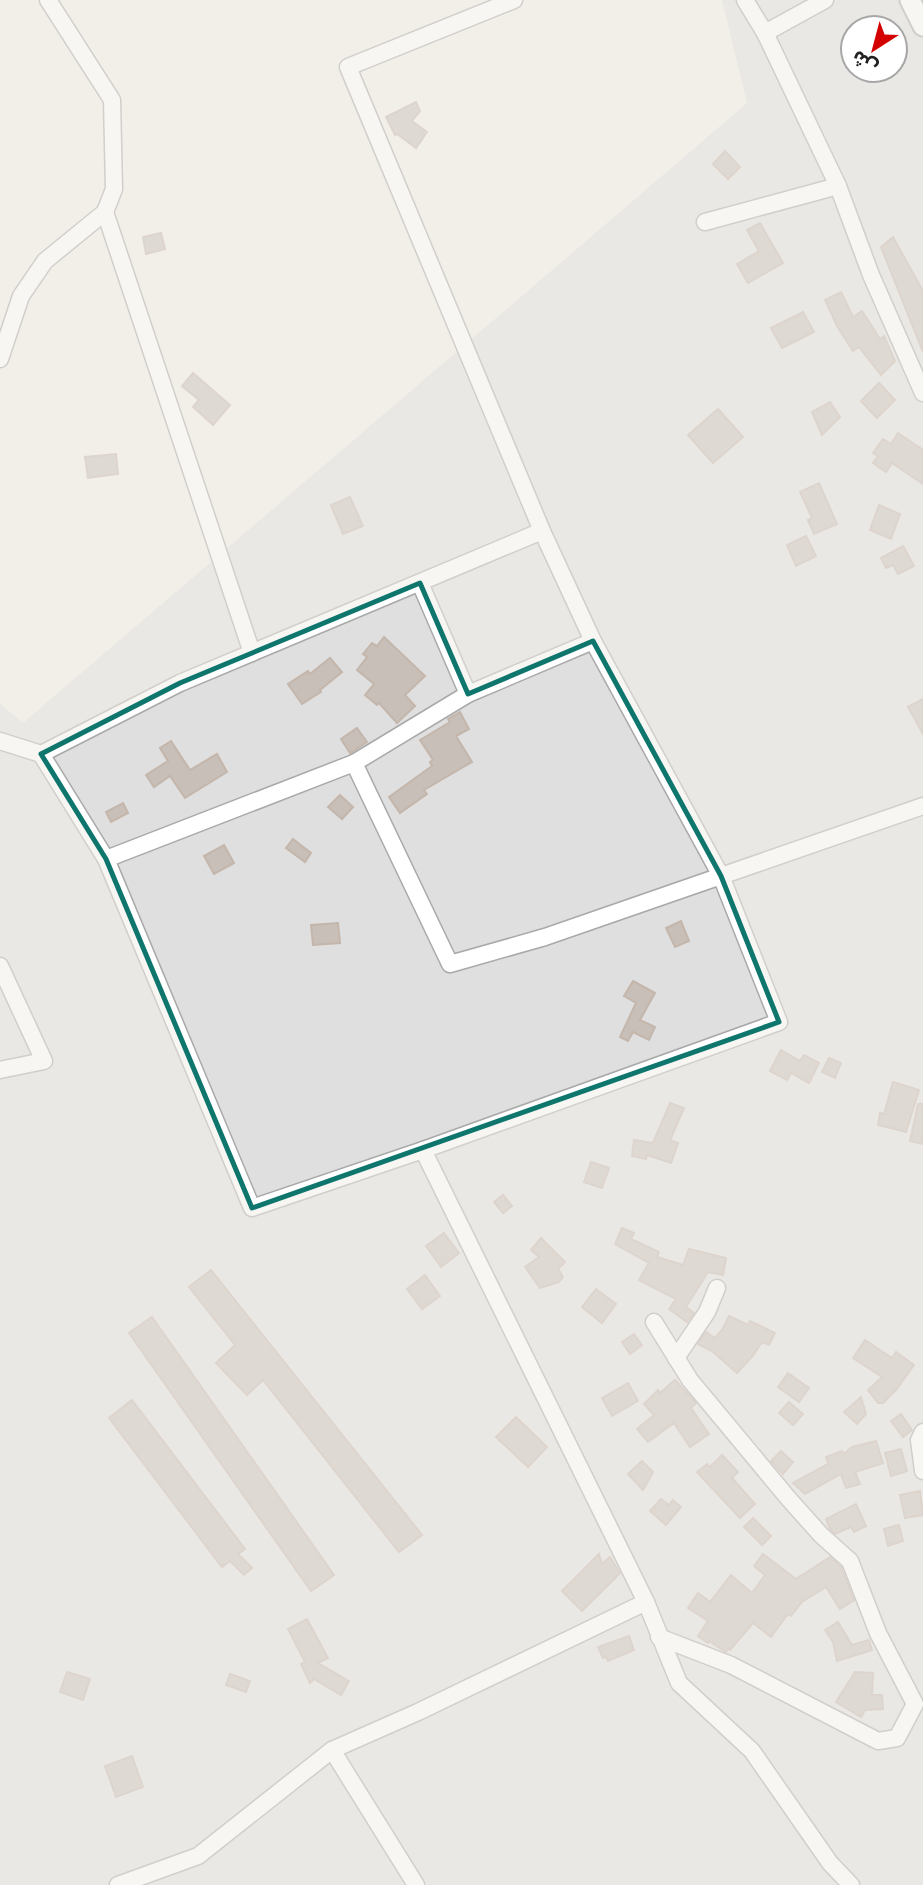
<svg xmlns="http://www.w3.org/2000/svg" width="923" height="1885" font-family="Cabin,'Noto Sans Arabic',sans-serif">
<rect width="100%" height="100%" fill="#f2efe9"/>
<path fill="#e0dfdf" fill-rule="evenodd" d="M722,0H923V1885H0V704L23,723L747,103ZM853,28H895V70H853Z"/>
<g fill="#c7bfb8" stroke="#c4b6ab" stroke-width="2">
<polygon points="416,102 420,111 412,121 427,132 416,148 397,134 395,135 386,117"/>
<polygon points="725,151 740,167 728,179 713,164"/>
<polygon points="760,223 783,263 748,283 737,264 759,251 747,230"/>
<polygon points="161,233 165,249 146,254 143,237"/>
<polygon points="893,237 923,291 923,352 881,247"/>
<polygon points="841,292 853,317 862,311 880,339 884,336 895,361 881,375 859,347 853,351 837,326 825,300"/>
<polygon points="803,312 814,332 782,348 771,328"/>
<polygon points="193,373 230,405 213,425 193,407 199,400 182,386"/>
<polygon points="879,383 895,400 877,418 861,401"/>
<polygon points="830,402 840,417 822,435 812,412"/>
<polygon points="718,409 743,437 713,463 688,435"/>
<polygon points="898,433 923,450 923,484 892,463 886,472 873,463 878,456 873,453 883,439 891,444"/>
<polygon points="116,454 118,474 88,478 85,457"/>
<polygon points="819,483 837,524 814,534 808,520 812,518 800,492"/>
<polygon points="350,497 363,526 343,534 331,505"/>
<polygon points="879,505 900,514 891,539 870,530"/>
<polygon points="806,536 816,556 796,566 787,545"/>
<polygon points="903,546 914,566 898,574 893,565 886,568 881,558"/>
<polygon points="384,637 425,676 405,695 415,706 397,723 379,703 377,705 365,695 374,684 357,670 367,657 363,654 372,643 377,646"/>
<polygon points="330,658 342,672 320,690 321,692 302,704 288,684 308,671 310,674"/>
<polygon points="923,699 923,734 908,707"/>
<polygon points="460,712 469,729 456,736 472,762 424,790 427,794 400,813 389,797 432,766 430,762 433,760 420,740 450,722 448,719"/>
<polygon points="357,728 367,742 350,753 341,739"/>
<polygon points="171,741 190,770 217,754 227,772 185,798 170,776 154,787 146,775 168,761 160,748"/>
<polygon points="340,795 353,807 342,819 328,807"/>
<polygon points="123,803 128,813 111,822 106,812"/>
<polygon points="293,839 311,853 305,862 286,848"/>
<polygon points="224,845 234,863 214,874 204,856"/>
<polygon points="681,921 689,941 675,947 666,928"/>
<polygon points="338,923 340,943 313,945 311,925"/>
<polygon points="633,981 655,993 640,1020 655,1027 649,1040 633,1032 628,1041 620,1037 636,1003 624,996"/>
<polygon points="781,1050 800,1061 804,1055 819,1063 809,1083 791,1073 787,1080 770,1071"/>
<polygon points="829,1058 841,1063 835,1078 822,1072"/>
<polygon points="893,1082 919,1090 906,1132 878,1125 880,1113 884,1114"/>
<polygon points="670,1103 684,1108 670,1140 678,1143 671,1163 647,1155 646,1159 632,1156 634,1140 653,1143"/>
<polygon points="918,1104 923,1104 923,1144 910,1141"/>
<polygon points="591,1162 609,1168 602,1188 584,1182"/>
<polygon points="503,1195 512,1206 503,1213 494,1202"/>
<polygon points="622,1228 634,1233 631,1239 659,1252 657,1257 683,1265 689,1249 726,1258 723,1275 708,1272 686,1307 694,1313 687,1322 669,1309 676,1299 639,1280 649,1263 615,1244"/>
<polygon points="444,1233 459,1253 441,1267 426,1246"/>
<polygon points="541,1238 565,1262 558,1269 563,1277 559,1282 540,1288 525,1267 539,1257 531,1250"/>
<polygon points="211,1270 422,1535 399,1552 263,1380 247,1395 216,1363 235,1345 189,1287"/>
<polygon points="425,1275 440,1296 422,1309 407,1289"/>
<polygon points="596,1289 616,1304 602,1323 582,1307"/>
<polygon points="729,1316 748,1325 750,1321 775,1333 769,1345 762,1342 752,1357 737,1373 712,1351 698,1344 706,1332 715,1338 722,1330"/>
<polygon points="152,1317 334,1575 311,1591 129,1333"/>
<polygon points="634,1334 642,1345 630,1354 622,1342"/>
<polygon points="865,1340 892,1358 896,1352 914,1365 896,1390 883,1403 878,1403 868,1390 882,1377 853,1358"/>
<polygon points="788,1373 809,1388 799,1402 778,1387"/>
<polygon points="675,1380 696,1403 691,1408 709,1434 690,1447 674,1423 648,1442 637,1429 654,1415 644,1404 658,1390 660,1393"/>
<polygon points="628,1383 638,1401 612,1416 602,1398"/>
<polygon points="861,1397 866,1414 857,1424 844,1412"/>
<polygon points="132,1400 245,1549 238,1554 252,1568 244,1575 230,1561 222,1567 109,1418"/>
<polygon points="789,1402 803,1414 793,1425 779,1413"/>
<polygon points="901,1414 912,1430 903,1437 891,1421"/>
<polygon points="516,1417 547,1447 528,1467 496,1437"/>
<polygon points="876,1441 883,1463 855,1472 860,1484 846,1488 841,1474 805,1494 793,1483 828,1464 826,1457 842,1451 844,1454 852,1447"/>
<polygon points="901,1449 907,1471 891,1476 885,1453"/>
<polygon points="781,1451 793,1462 783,1474 771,1461"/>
<polygon points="722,1455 738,1472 732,1478 755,1504 740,1518 697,1472 707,1464 710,1467"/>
<polygon points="642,1461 653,1472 643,1490 628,1474"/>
<polygon points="920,1491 923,1515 905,1518 900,1495"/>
<polygon points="661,1499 669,1505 673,1500 681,1507 666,1525 650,1511"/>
<polygon points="856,1504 866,1526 854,1532 851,1527 835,1534 830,1529 826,1519"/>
<polygon points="753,1518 771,1536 762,1545 744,1527"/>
<polygon points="899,1525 903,1541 888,1546 884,1529"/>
<polygon points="599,1554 602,1564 610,1557 620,1573 582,1611 562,1591"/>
<polygon points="763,1554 796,1579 830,1557 841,1567 854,1600 840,1609 826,1587 802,1602 791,1616 788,1614 771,1637 753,1623 730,1650 728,1648 726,1652 709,1641 708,1643 698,1636 708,1621 688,1608 698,1593 710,1602 731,1575 752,1593 765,1575 754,1566"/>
<polygon points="307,1619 328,1658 318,1663 349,1681 341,1695 314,1679 310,1683 301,1664 305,1662 288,1629"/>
<polygon points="838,1622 852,1645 869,1640 872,1650 837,1661 833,1642 825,1630"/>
<polygon points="629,1636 634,1650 608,1661 606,1657 603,1658 598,1647"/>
<polygon points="67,1672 90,1679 83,1700 60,1692"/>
<polygon points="855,1672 873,1673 872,1695 882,1695 883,1709 865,1710 861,1717 836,1702"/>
<polygon points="230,1674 250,1681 246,1692 226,1685"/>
<polygon points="132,1756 143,1787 116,1797 105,1766"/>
</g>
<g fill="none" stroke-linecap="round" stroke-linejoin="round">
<g stroke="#a9a9a9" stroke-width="19">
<g id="minor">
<polyline points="514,0 348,67 542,531"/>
<polyline points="745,0 765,33 825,0"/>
<polyline points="765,33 838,186 871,275 923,393"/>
<polyline points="105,212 252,653"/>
<polyline points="705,222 838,186"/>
<polyline points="0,359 21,296 45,261 105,212 114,189 112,100 48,0"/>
<polyline points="420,583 468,694 593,641"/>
<polyline points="0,741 41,754 106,859 252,1208 423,1150 779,1022 721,876 593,641 542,531 180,683 41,754"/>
<polyline points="354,763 450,964 545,937 923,806"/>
<polyline points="106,859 354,763 468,694"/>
<polyline points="0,966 44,1061 0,1070"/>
<polyline points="423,1150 646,1602 679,1683 752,1751 830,1863 851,1885"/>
<polyline points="654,1322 690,1380 788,1498 821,1535 850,1561 878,1633 915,1704 897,1738 878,1741 731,1665 659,1637"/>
<polyline points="676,1358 707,1312 717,1288"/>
<polyline points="923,1432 919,1440 923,1471"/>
<polyline points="332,1750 416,1885"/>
<polyline points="118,1885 198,1856 332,1750 418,1712 646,1602"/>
</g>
</g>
<g stroke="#a9a9a9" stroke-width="23">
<polyline id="tertiary" points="910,0 923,26"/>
</g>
<use href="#minor" stroke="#fff" stroke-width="16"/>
<use href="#tertiary" stroke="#fff" stroke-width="19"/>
</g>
<path d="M0 0H923V1885H0ZM420,583L468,694L593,641L721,876L779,1022L252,1208L106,859L41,754L180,683Z" fill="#f2efe9" fill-opacity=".55" fill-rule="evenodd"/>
<path fill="none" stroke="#0f766e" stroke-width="5" stroke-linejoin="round" d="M420,583L468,694L593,641L721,876L779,1022L252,1208L106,859L41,754L180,683Z"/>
<g transform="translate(874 49) rotate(216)"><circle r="33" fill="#ffffff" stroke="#a7a7a7" stroke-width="2"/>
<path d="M0-5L12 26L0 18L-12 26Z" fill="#d40000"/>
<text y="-10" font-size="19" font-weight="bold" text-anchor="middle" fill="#222222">ش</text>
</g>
</svg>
